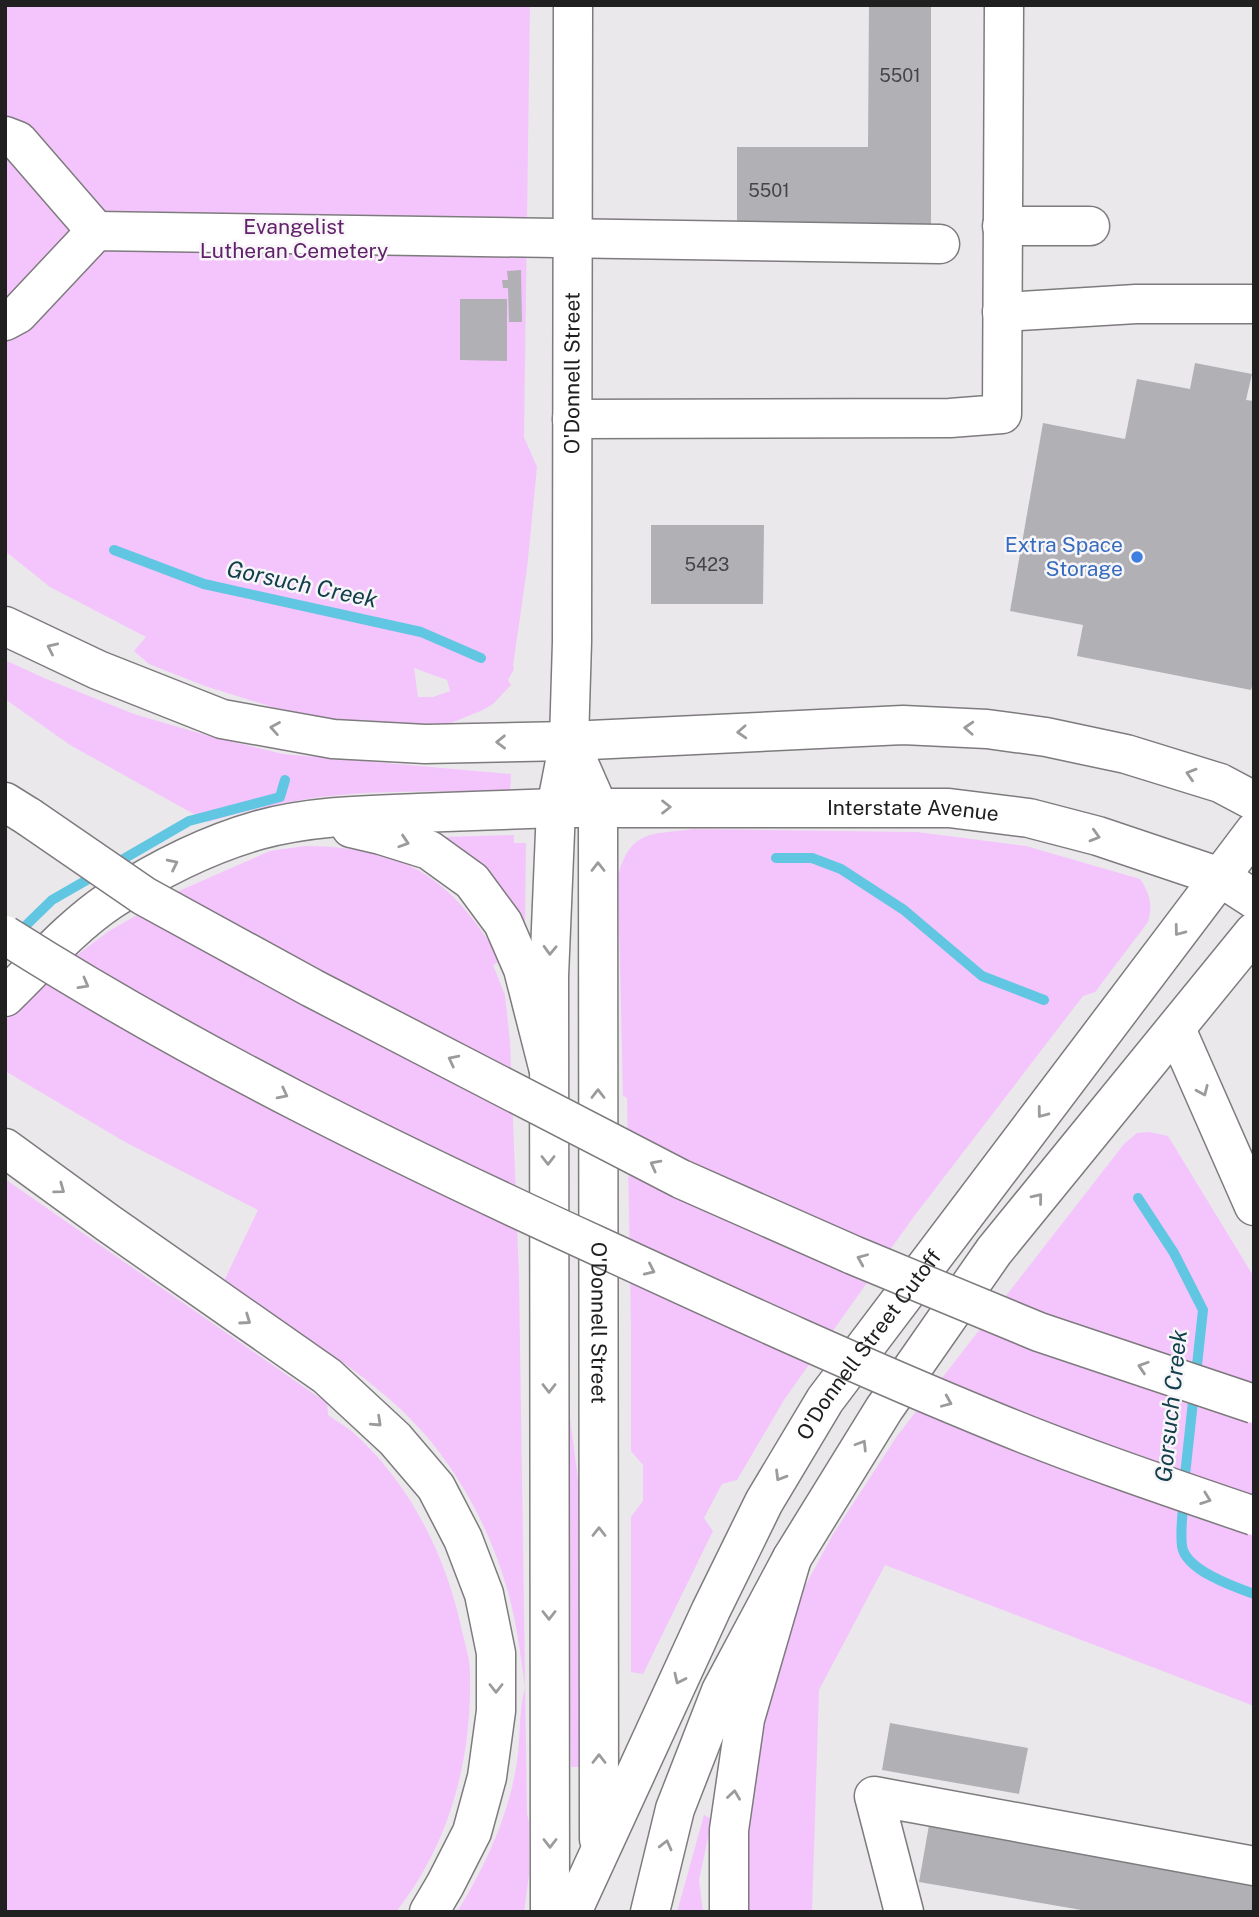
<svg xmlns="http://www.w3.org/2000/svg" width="1259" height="1917" font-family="'Public Sans',sans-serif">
<rect width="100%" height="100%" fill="#eae8eb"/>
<g fill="#f4c5fc" fill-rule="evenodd">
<path d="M5,5H530L524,437L537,467L527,569L513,665L514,669L508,680L511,685L493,704L483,710L451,723L389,725L331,719L272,707L205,686L149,664L134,651L146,637L50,587L5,551ZM414,668L447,680L450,691L433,697H418Z"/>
<path d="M5,660L44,678L134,714L209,736L283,754L511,774L510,792C444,792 372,789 307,799C274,804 241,812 208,822L70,745L5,699Z"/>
<path d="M693,829L917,832L1026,846L1140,879C1150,894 1153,905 1148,922L1095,992L1083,996L912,1219L784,1400L737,1480L722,1484L704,1518L713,1531L643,1674L631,1672V1517L643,1501V1465L631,1451V1329L627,1098L623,1096L618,876C631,828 653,835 693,829Z"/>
<polygon points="514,835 514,843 526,843 525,928 444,837"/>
<path d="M305,846C404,847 451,876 501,961L493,965L505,995L510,1042L519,1277L527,1814L529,1822V1875L524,1912H457C485,1867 507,1819 516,1768C521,1741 518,1714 525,1687C520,1652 516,1616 505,1582C489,1528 459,1472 420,1429C370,1373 286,1325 223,1283L258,1210L125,1142L5,1071V1021L18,1005L53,973L109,931L181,890L270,851Z"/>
<polygon points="1149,1132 1168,1136 1254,1277 1254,1706 885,1565 819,1690 812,1912 741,1912 743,1779 796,1603 832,1536 897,1436 1124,1144 1137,1133"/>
<path d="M5,1179L327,1403L328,1415C338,1422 349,1428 358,1437C412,1487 447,1559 462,1631C465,1644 470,1659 470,1673C472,1760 450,1843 396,1912H5Z"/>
<polygon points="563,1399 568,1402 582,1511 582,1767 571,1767"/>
<polygon points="704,1815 712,1819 699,1880 703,1912 677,1912"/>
</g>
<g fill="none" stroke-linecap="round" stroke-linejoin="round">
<g stroke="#60c6e2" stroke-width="10">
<polyline points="114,550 204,584 421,632 481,658"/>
<polyline points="776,858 812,858 841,869 904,910 982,976 1044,1000"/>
<polyline points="113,865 189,821 280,797 285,780"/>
<polyline points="17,934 52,900 99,873"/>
<polyline points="1138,1198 1174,1253 1203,1310 1184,1484"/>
<path d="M1183,1501C1183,1515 1180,1531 1182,1546C1185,1570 1234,1587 1254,1594"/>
</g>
</g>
<g fill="#b1b1b5">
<polygon points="869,5 931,5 931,227 737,228 737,147 868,147"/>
<polygon points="521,270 522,322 509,322 508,288 503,288 502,280 508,280 507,271"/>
<polygon points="460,299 507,299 507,361 460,360"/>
<polygon points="1195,363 1252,374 1246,400 1254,401 1254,679 1251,690 1077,656 1083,625 1010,611 1043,423 1125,439 1137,379 1190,389"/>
<polygon points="651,525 764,525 763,604 651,604"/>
<polygon points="890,1723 1028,1748 1019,1794 882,1770"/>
<polygon points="929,1825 1254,1881 1254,1912 1093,1912 919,1882"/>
</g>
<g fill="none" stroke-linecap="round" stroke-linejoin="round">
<g stroke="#7e7b7e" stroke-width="41">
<g id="minor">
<polyline points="5,136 18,141 96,231"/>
<polyline points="1002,226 1090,226"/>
<polyline points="1002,312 1136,304 1254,304"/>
<polyline points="5,321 18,314 96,231 940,244"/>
<polyline points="572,419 950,418 1002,414 1004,5"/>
<path id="s1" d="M569,741L572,642L573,5"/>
<polyline points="1176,1029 1254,1206"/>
<polyline points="904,1912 874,1796 1254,1866"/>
</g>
</g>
<g stroke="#7e7b7e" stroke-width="41">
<g id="major">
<path id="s2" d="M569,741L598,807L599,1839"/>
<polyline points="569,741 903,725 987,729 1046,737 1126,754 1220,783 1254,801"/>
<path id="s3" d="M572,808H949L1029,818L1098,836L1220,877L1254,899"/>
<polyline points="550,1912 549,976 556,808 569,741"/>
<path id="s4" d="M572,1912L711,1610L764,1502L825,1400L1254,832"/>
<polyline points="650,1912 675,1809 721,1691 792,1558 884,1409 994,1251 1254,932"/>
</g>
</g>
<g stroke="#7e7b7e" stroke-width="41">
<g id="highway">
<polyline points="5,626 98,670 222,719 333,739 425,744 569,741"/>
<polyline points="5,802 29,817"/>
<polyline points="351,828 381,835 429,850 472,881 503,923 523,969 548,1067"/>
<path d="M5,997C39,964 72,926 111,900C157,870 206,845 259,830C310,816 365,815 418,813C464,811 510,810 556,808"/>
<polyline points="5,1148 108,1223 327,1376 395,1439 436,1487 463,1539 484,1594 496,1653 496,1711 487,1777 472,1832 445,1885 429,1912"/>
<polyline points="729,1912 729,1830 745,1719 792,1558"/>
</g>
</g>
<use href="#minor" stroke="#fff" stroke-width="38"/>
<use href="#major" stroke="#fff" stroke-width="38"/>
<use href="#highway" stroke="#fff" stroke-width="38"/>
<g stroke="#7e7b7e" stroke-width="41" stroke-linecap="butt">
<g id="highway-bridge">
<polyline points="29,817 144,896 312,988 681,1179 853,1255 1039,1332 1254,1404"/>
<path d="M5,935C194,1055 397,1154 600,1247C732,1308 865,1369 1000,1424C1083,1458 1169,1487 1254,1516"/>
</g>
</g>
<use href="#highway-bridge" stroke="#fff" stroke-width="38"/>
</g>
<defs><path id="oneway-chevron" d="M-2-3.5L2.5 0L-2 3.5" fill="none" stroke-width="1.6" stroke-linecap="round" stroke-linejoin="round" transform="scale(1.75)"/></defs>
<g stroke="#9b9b9b">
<use href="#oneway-chevron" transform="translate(52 648) rotate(-155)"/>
<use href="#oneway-chevron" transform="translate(275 728) rotate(-170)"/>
<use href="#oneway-chevron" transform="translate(969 728) rotate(-177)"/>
<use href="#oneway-chevron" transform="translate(742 732) rotate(177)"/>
<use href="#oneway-chevron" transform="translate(501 742) rotate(179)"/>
<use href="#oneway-chevron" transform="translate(1191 774) rotate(-163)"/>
<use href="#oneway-chevron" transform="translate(666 807)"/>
<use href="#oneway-chevron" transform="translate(1095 836) rotate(16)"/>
<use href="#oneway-chevron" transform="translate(404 842) rotate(18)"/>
<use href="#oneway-chevron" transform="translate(173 864) rotate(-26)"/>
<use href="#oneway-chevron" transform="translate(598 867) rotate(-90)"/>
<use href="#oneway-chevron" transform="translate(1179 931) rotate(127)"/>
<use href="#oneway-chevron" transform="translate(550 950) rotate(92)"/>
<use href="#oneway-chevron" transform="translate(84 984) rotate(29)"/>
<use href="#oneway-chevron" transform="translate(453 1060) rotate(-153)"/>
<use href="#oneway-chevron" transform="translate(1203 1091) rotate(66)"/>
<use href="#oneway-chevron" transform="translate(283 1094) rotate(27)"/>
<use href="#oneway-chevron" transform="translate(598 1094) rotate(-90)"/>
<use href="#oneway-chevron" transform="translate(1042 1113) rotate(127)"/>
<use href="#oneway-chevron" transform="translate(548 1160) rotate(90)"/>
<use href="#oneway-chevron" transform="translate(655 1165) rotate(-152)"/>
<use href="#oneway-chevron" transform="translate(60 1189) rotate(36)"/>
<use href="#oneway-chevron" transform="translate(1038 1198) rotate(-51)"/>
<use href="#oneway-chevron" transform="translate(862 1259) rotate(-157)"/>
<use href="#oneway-chevron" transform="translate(650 1270) rotate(25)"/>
<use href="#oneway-chevron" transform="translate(246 1320) rotate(35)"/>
<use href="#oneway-chevron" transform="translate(1143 1367) rotate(-162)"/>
<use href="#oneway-chevron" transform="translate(549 1388) rotate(90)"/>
<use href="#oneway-chevron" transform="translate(947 1402) rotate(23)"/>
<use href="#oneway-chevron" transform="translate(377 1422) rotate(43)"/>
<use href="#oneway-chevron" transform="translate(862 1445) rotate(-58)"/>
<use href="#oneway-chevron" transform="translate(780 1476) rotate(121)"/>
<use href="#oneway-chevron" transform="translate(1206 1499) rotate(20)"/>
<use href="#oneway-chevron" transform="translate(599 1532) rotate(-90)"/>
<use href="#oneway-chevron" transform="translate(549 1615) rotate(90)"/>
<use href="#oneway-chevron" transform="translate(679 1679) rotate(115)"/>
<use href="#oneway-chevron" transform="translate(496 1688) rotate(90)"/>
<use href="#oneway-chevron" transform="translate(599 1759) rotate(-90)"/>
<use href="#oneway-chevron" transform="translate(734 1795) rotate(-82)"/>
<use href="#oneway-chevron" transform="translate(550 1843) rotate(90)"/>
<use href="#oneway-chevron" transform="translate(666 1845) rotate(-76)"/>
</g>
<circle fill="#3f7fe0" stroke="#f8f5f8" stroke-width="2.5" cx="1137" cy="557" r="7"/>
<g text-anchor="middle" stroke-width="5" stroke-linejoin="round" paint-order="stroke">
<g font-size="18" fill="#454446">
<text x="900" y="82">5501</text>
<text x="769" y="197">5501</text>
<text x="707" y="571">5423</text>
</g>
<g font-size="21" fill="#60216a" stroke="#f8f5f8">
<text x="294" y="234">Evangelist<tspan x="294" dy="24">Lutheran Cemetery</tspan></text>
</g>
<g font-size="21" fill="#212021" stroke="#f8f5f8">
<text dy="7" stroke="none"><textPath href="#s1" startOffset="368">O'Donnell Street</textPath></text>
<text dy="7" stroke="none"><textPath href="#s3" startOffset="341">Interstate Avenue</textPath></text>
<text dy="7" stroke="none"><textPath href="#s2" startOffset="588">O'Donnell Street</textPath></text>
<text dy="7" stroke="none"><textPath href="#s4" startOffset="642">O'Donnell Street Cutoff</textPath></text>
</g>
<g font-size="21" fill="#366cbe" stroke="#f8f5f8" text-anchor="end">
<text x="1123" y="552">Extra Space<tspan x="1123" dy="24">Storage</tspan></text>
</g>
<g font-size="23" font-style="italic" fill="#11404c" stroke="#f8f5f8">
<text transform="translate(302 584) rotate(12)" y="8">Gorsuch Creek</text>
<text transform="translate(1171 1406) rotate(-84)" y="8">Gorsuch Creek</text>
</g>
</g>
<rect width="1259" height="1917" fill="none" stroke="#212021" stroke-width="14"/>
</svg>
